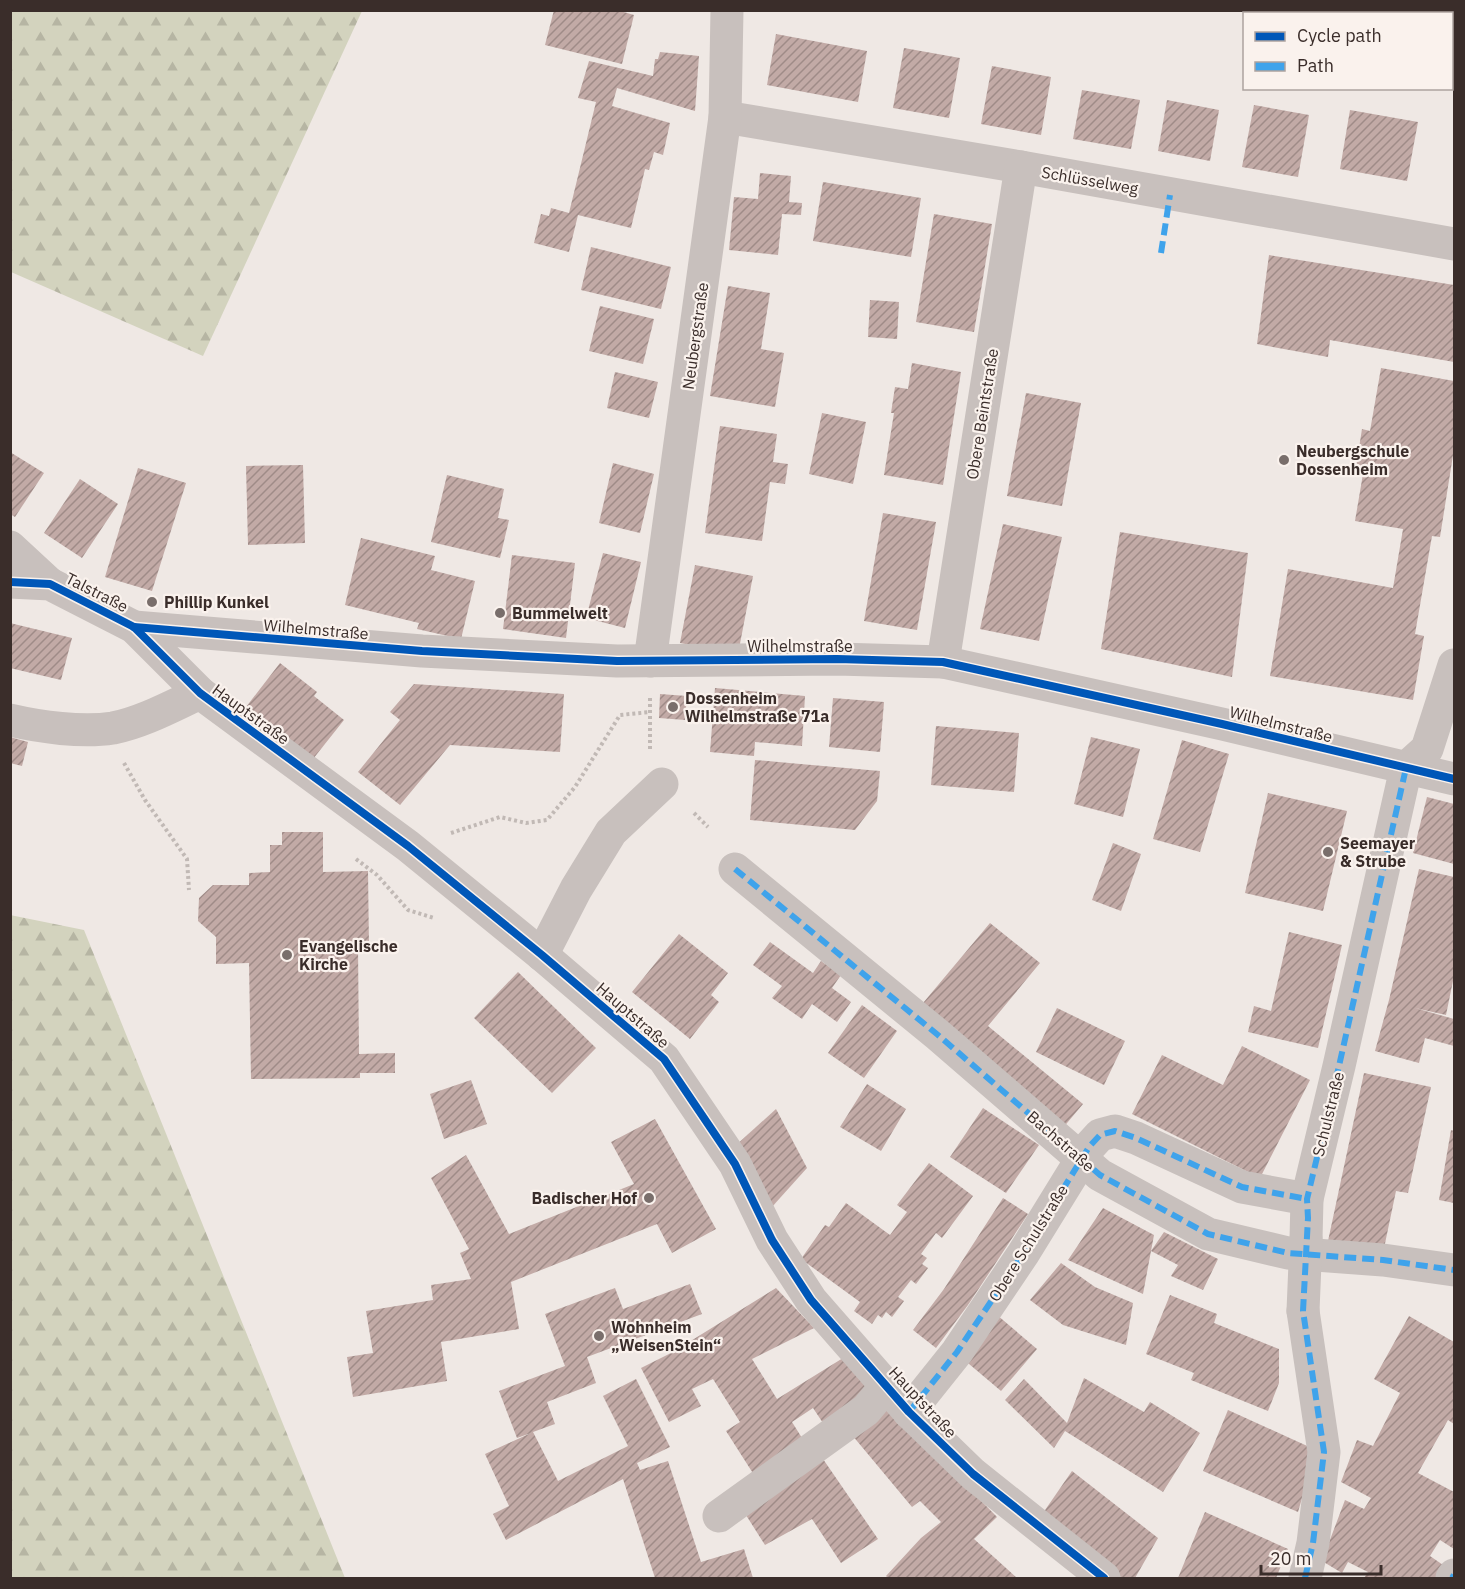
<svg xmlns="http://www.w3.org/2000/svg" width="1465" height="1589" font-family="'IBM Plex Sans',sans-serif">
<defs>
<pattern id="forest-firs" width="22" height="20" patternUnits="userSpaceOnUse" patternTransform="scale(1.5)"><rect width="22" height="20" fill="#d3d3be"/><path d="M5 1l3.5 6h-7zM16 11l3.5 6h-7z" fill="#b6b5a3"/></pattern>
<pattern id="building-hatch" width="6" height="6" patternUnits="userSpaceOnUse" patternTransform="scale(1.5)"><rect width="6" height="6" fill="#c2aaa6"/><path d="M-1 1l2-2M0 6l6-6M5 7l2-2" fill="none" stroke="#9f8b87"/></pattern>
</defs>
<rect width="100%" height="100%" fill="#efe8e4"/>
<g fill="url(#forest-firs)">
<polygon points="11,10 362,11 203,356 11,272"/>
<polygon points="10,915 84,930 345,1578 11,1578"/>
</g>
<g fill="url(#building-hatch)">
<polygon points="554,10 617,10 634,15 622,64 545,45"/>
<polygon points="776,34 867,51 858,102 767,85"/>
<polygon points="904,48 960,58 949,118 893,108"/>
<polygon points="660,52 699,56 695,111 617,88 612,106 670,123 663,155 654,152 649,170 645,169 631,228 578,215 569,252 534,243 541,214 549,216 551,208 569,213 596,102 578,98 589,61 653,76 655,59 658,59"/>
<polygon points="992,66 1051,77 1041,135 981,124"/>
<polygon points="1082,90 1140,100 1131,149 1073,139"/>
<polygon points="1167,100 1219,110 1210,161 1158,151"/>
<polygon points="1254,105 1309,115 1298,177 1242,167"/>
<polygon points="1350,110 1418,122 1407,181 1340,169"/>
<polygon points="760,173 791,176 789,202 802,203 801,215 782,214 778,255 729,250 734,197 758,199"/>
<polygon points="823,182 921,198 911,257 813,241"/>
<polygon points="934,214 992,224 974,332 916,322"/>
<polygon points="591,247 671,267 661,309 581,290"/>
<polygon points="1269,255 1454,285 1454,362 1330,340 1328,357 1257,344"/>
<polygon points="728,286 770,293 761,349 784,353 775,407 710,396"/>
<polygon points="870,300 899,302 897,339 868,337"/>
<polygon points="600,306 654,319 643,364 589,351"/>
<polygon points="912,363 961,372 943,485 884,475 894,413 891,413 895,387 908,389"/>
<polygon points="1381,368 1454,381 1454,449 1440,537 1432,536 1415,634 1424,636 1413,700 1270,676 1288,569 1393,588 1403,529 1355,521 1364,468 1356,467 1362,429 1370,431"/>
<polygon points="615,372 658,382 649,418 607,408"/>
<polygon points="1026,393 1081,403 1062,506 1007,496"/>
<polygon points="822,413 866,422 853,484 809,474"/>
<polygon points="720,426 777,434 773,462 788,464 785,484 770,482 762,541 705,533"/>
<polygon points="10,452 44,473 15,517 10,514"/>
<polygon points="613,463 654,474 640,533 599,523"/>
<polygon points="303,465 305,543 248,545 246,466"/>
<polygon points="138,468 186,483 152,591 105,577"/>
<polygon points="447,475 504,489 498,518 509,520 500,558 431,542"/>
<polygon points="80,479 118,504 82,558 44,533"/>
<polygon points="883,513 936,522 917,630 864,621"/>
<polygon points="1003,524 1062,537 1039,641 980,629"/>
<polygon points="1120,532 1248,553 1232,677 1101,649"/>
<polygon points="361,538 435,556 431,570 475,581 461,639 417,629 419,623 345,605"/>
<polygon points="603,553 641,562 625,628 586,618"/>
<polygon points="512,555 575,563 566,638 503,629"/>
<polygon points="695,565 753,576 738,654 680,643"/>
<polygon points="10,623 72,638 61,680 10,668"/>
<polygon points="280,663 317,692 314,696 344,720 313,759 246,707"/>
<polygon points="414,684 564,694 560,752 450,745 400,805 358,772 400,720 390,712"/>
<polygon points="715,688 805,696 802,746 755,742 754,756 710,752"/>
<polygon points="660,694 687,696 685,720 659,718"/>
<polygon points="833,698 884,702 880,752 829,747"/>
<polygon points="936,726 1019,733 1014,792 931,785"/>
<polygon points="10,737 28,742 22,766 10,763"/>
<polygon points="1091,737 1140,749 1123,817 1074,804"/>
<polygon points="1182,740 1229,754 1200,852 1153,839"/>
<polygon points="755,760 880,771 877,801 855,830 750,820"/>
<polygon points="1268,793 1347,811 1323,911 1245,893"/>
<polygon points="1427,797 1454,804 1454,864 1413,853"/>
<polygon points="282,832 323,832 323,872 368,871 369,947 358,947 359,1054 395,1053 395,1073 360,1073 360,1078 251,1079 249,963 216,964 216,937 198,921 199,898 213,885 249,885 249,873 270,872 270,845 282,845"/>
<polygon points="1113,843 1141,854 1121,911 1092,900"/>
<polygon points="1419,869 1454,877 1454,976 1446,1015 1415,1008 1454,1019 1454,1046 1425,1038 1419,1063 1375,1051 1389,1000"/>
<polygon points="990,923 1040,963 988,1026 1083,1104 1062,1129 918,1009"/>
<polygon points="1289,932 1342,945 1318,1048 1248,1032 1254,1006 1271,1011"/>
<polygon points="679,934 728,973 711,995 719,1002 690,1039 632,992"/>
<polygon points="770,942 813,973 821,961 841,975 832,988 851,1002 837,1022 812,1004 802,1019 772,998 782,986 753,965"/>
<polygon points="518,972 596,1048 552,1093 474,1018"/>
<polygon points="862,1005 897,1031 864,1078 828,1053"/>
<polygon points="1057,1008 1125,1041 1104,1085 1036,1052"/>
<polygon points="1242,1046 1310,1080 1260,1178 1132,1114 1162,1055 1223,1085"/>
<polygon points="1364,1073 1431,1087 1408,1193 1396,1191 1383,1253 1328,1241"/>
<polygon points="471,1080 487,1124 444,1139 430,1094"/>
<polygon points="867,1084 906,1109 881,1151 840,1127"/>
<polygon points="983,1108 1039,1145 1006,1193 950,1157"/>
<polygon points="776,1109 807,1168 771,1208 734,1147"/>
<polygon points="655,1119 716,1229 672,1253 657,1224 511,1282 519,1329 441,1342 447,1381 353,1397 347,1357 373,1353 366,1311 433,1300 431,1285 471,1279 460,1253 469,1249 431,1178 466,1155 509,1234 634,1184 611,1142"/>
<polygon points="1451,1130 1454,1131 1454,1203 1439,1200"/>
<polygon points="929,1163 973,1196 942,1238 936,1233 921,1254 927,1258 922,1264 928,1268 916,1284 911,1280 898,1297 904,1301 892,1317 886,1312 882,1318 878,1315 872,1324 854,1311 860,1302 801,1259 825,1225 829,1227 846,1203 890,1235 907,1212 897,1205"/>
<polygon points="1003,1198 1028,1214 968,1305 936,1348 913,1330 944,1289"/>
<polygon points="1103,1208 1154,1235 1151,1251 1164,1232 1218,1259 1203,1290 1171,1276 1178,1265 1151,1251 1143,1294 1068,1260"/>
<polygon points="1061,1263 1095,1287 1133,1303 1126,1345 1063,1325 1030,1300"/>
<polygon points="690,1284 702,1314 587,1357 596,1383 547,1402 555,1424 533,1432 558,1481 628,1446 603,1396 636,1379 670,1447 637,1463 640,1470 668,1461 701,1562 744,1549 753,1578 655,1578 623,1479 506,1540 493,1514 509,1506 485,1454 531,1433 517,1438 499,1391 565,1366 545,1314 615,1288 623,1309"/>
<polygon points="776,1288 814,1328 752,1359 777,1399 843,1358 875,1395 825,1426 813,1408 792,1422 807,1446 756,1478 726,1431 740,1422 713,1379 692,1389 701,1406 669,1422 641,1368 673,1352"/>
<polygon points="1170,1295 1217,1314 1214,1323 1279,1349 1279,1383 1268,1411 1191,1380 1194,1373 1146,1354"/>
<polygon points="997,1315 1037,1349 1001,1391 962,1358"/>
<polygon points="1409,1316 1454,1342 1454,1424 1448,1420 1418,1473 1454,1492 1454,1549 1440,1540 1430,1556 1446,1567 1439,1578 1364,1578 1368,1572 1348,1562 1342,1573 1322,1561 1345,1500 1364,1509 1371,1498 1341,1482 1357,1440 1373,1446 1400,1393 1374,1379"/>
<polygon points="1084,1378 1144,1412 1150,1402 1200,1433 1163,1492 1065,1431 1054,1448 1005,1400 1024,1379 1067,1423"/>
<polygon points="888,1406 997,1517 974,1539 1017,1578 888,1578 886,1576 921,1538 941,1522 920,1501 912,1507 852,1435"/>
<polygon points="1228,1410 1316,1450 1298,1512 1203,1471"/>
<polygon points="823,1459 878,1539 841,1563 812,1519 765,1545 744,1512"/>
<polygon points="1072,1471 1158,1538 1135,1578 1122,1578 1043,1513"/>
<polygon points="1205,1512 1288,1549 1276,1578 1178,1578"/>
</g>
<g fill="none" stroke-linecap="round" stroke-linejoin="round">
<g stroke="#c1b9b5" stroke-width="4" stroke-dasharray="3 3" stroke-linecap="butt">
<polyline points="650,749 650,697"/>
<polyline points="124,763 145,800 187,859 189,890"/>
<polyline points="694,813 708,827"/>
<polyline points="451,833 500,817 526,823 547,820 575,787 620,715 650,712"/>
<polyline points="356,859 377,875 408,910 434,918"/>
</g>
<g stroke="#c8c0bd" stroke-width="33">
<polyline points="725,117 1021,167 1454,244"/>
<polyline points="10,547 50,584"/>
<polyline points="10,582 50,584 134,627 200,693 408,846 542,955 664,1059 735,1164 772,1240 811,1300 909,1412 973,1474 1104,1578"/>
<polyline points="134,627 422,651 617,661 837,659 943,662 1222,724 1454,779"/>
<polyline points="650,661 725,117 727,10"/>
<polyline points="943,662 1021,167"/>
<path d="M10,720C40,727 82,733 113,728C143,722 172,706 200,693"/>
<polyline points="735,869 938,1035 1100,1175 1208,1234 1288,1253 1383,1260 1454,1270"/>
<polyline points="542,955 576,889 611,832 662,784"/>
<polyline points="1306,1239 1307,1199 1339,1066 1406,768 1427,749 1454,665"/>
<polyline points="1303,1311 1324,1452 1313,1543 1305,1578"/>
<polyline points="909,1412 957,1352 1023,1254 1089,1147 1100,1135 1115,1131 1136,1138 1242,1187 1307,1199"/>
<polyline points="719,1516 866,1410 887,1385"/>
<polyline points="1452,1578 1454,1575"/>
</g>
<polyline stroke="#c8c0bd" stroke-width="33" points="1303,1311 1306,1239"/>
<g stroke="#3fa3eb" stroke-width="6" stroke-dasharray="12 6" stroke-linecap="butt">
<polyline points="1161,253 1170,195"/>
<polyline points="735,869 938,1035 1100,1175 1208,1234 1288,1253 1383,1260 1454,1270"/>
<polyline points="909,1412 957,1352 1023,1254 1089,1147 1100,1135 1115,1131 1136,1138 1242,1187 1307,1199"/>
<polyline points="1305,1578 1313,1543 1324,1452 1303,1311 1308,1218 1307,1199 1339,1066 1406,768"/>
<polyline points="1452,1578 1454,1575"/>
</g>
<g stroke="#faf2ed" stroke-width="11">
<g id="cycleway">
<polyline points="10,582 50,584 134,627 200,693 408,846 542,955 664,1059 735,1164 772,1240 811,1300 909,1412 973,1474 1104,1578"/>
<polyline points="134,627 422,651 617,661 837,659 943,662 1222,724 1454,779"/>
</g>
</g>
<use href="#cycleway" stroke="#0057b8" stroke-width="8"/>
</g>
<g fill="#796e6b" stroke="#faf2ed" stroke-width="2">
<circle cx="1284" cy="460" r="6"/>
<circle cx="152" cy="602" r="6"/>
<circle cx="500" cy="613" r="6"/>
<circle cx="673" cy="707" r="6"/>
<circle cx="1328" cy="852" r="6"/>
<circle cx="287" cy="955" r="6"/>
<circle cx="649" cy="1198" r="6"/>
<circle cx="599" cy="1336" r="6"/>
</g>
<g text-anchor="middle" stroke-width="4.5" stroke-linejoin="round" paint-order="stroke">
<g font-size="16" fill="#3a2d2a" stroke="#faf2ed">
<text transform="translate(1090 180) rotate(10)" y="6">Schlüsselweg</text>
<text transform="translate(695 336) rotate(-82)" y="6">Neubergstraße</text>
<text transform="translate(982 414) rotate(-81)" y="6">Obere Beintstraße</text>
<text transform="translate(97 592) rotate(27)" y="6">Talstraße</text>
<text transform="translate(316 629) rotate(5)" y="6">Wilhelmstraße</text>
<text x="800" y="652">Wilhelmstraße</text>
<text transform="translate(251 714) rotate(36)" y="6">Hauptstraße</text>
<text transform="translate(1281 724) rotate(14)" y="6">Wilhelmstraße</text>
<text transform="translate(633 1015) rotate(41)" y="6">Hauptstraße</text>
<text transform="translate(1328 1114) rotate(-76)" y="6">Schulstraße</text>
<text transform="translate(1061 1141) rotate(41)" y="6">Bachstraße</text>
<text transform="translate(1028 1243) rotate(-58)" y="6">Obere Schulstraße</text>
<text transform="translate(923 1402) rotate(47)" y="6">Hauptstraße</text>
</g>
<g font-size="16" font-weight="bold" fill="#3a2d2a" stroke="#faf2ed" text-anchor="start">
<text x="1296" y="457">Neubergschule<tspan x="1296" dy="18">Dossenheim</tspan></text>
<text x="164" y="608">Phillip Kunkel</text>
<text x="512" y="619">Bummelwelt</text>
<text x="685" y="704">Dossenheim<tspan x="685" dy="18">Wilhelmstraße 71a</tspan></text>
<text x="1340" y="849">Seemayer<tspan x="1340" dy="18">&amp; Strube</tspan></text>
<text x="299" y="952">Evangelische<tspan x="299" dy="18">Kirche</tspan></text>
<text x="637" y="1204" text-anchor="end">Badischer Hof</text>
<text x="611" y="1333">Wohnheim<tspan x="611" dy="18">„WeisenStein“</tspan></text>
</g>
</g>
<rect width="1465" height="1589" fill="none" stroke="#3a2d2a" stroke-width="24"/>
<rect x="1243" y="12" width="210" height="78" fill="#faf2ed" stroke="#ada39f" stroke-width="1.5"/>
<rect x="1255" y="32" width="30" height="9" fill="#0057b8" stroke="#ada39f" stroke-width="1.5"/>
<text x="1297" y="42" font-size="18" fill="#3a2d2a">Cycle path</text>
<rect x="1255" y="62" width="30" height="9" fill="#3fa3eb" stroke="#ada39f" stroke-width="1.5"/>
<text x="1297" y="72" font-size="18" fill="#3a2d2a">Path</text>
<path d="M1261 1565v9h120v-9" fill="none" stroke="#3a2d2a" stroke-width="3"/>
<text x="1270" y="1565" font-size="18" fill="#3a2d2a" stroke="#faf2ed" stroke-width="4.5" paint-order="stroke">20 m</text>
</svg>
